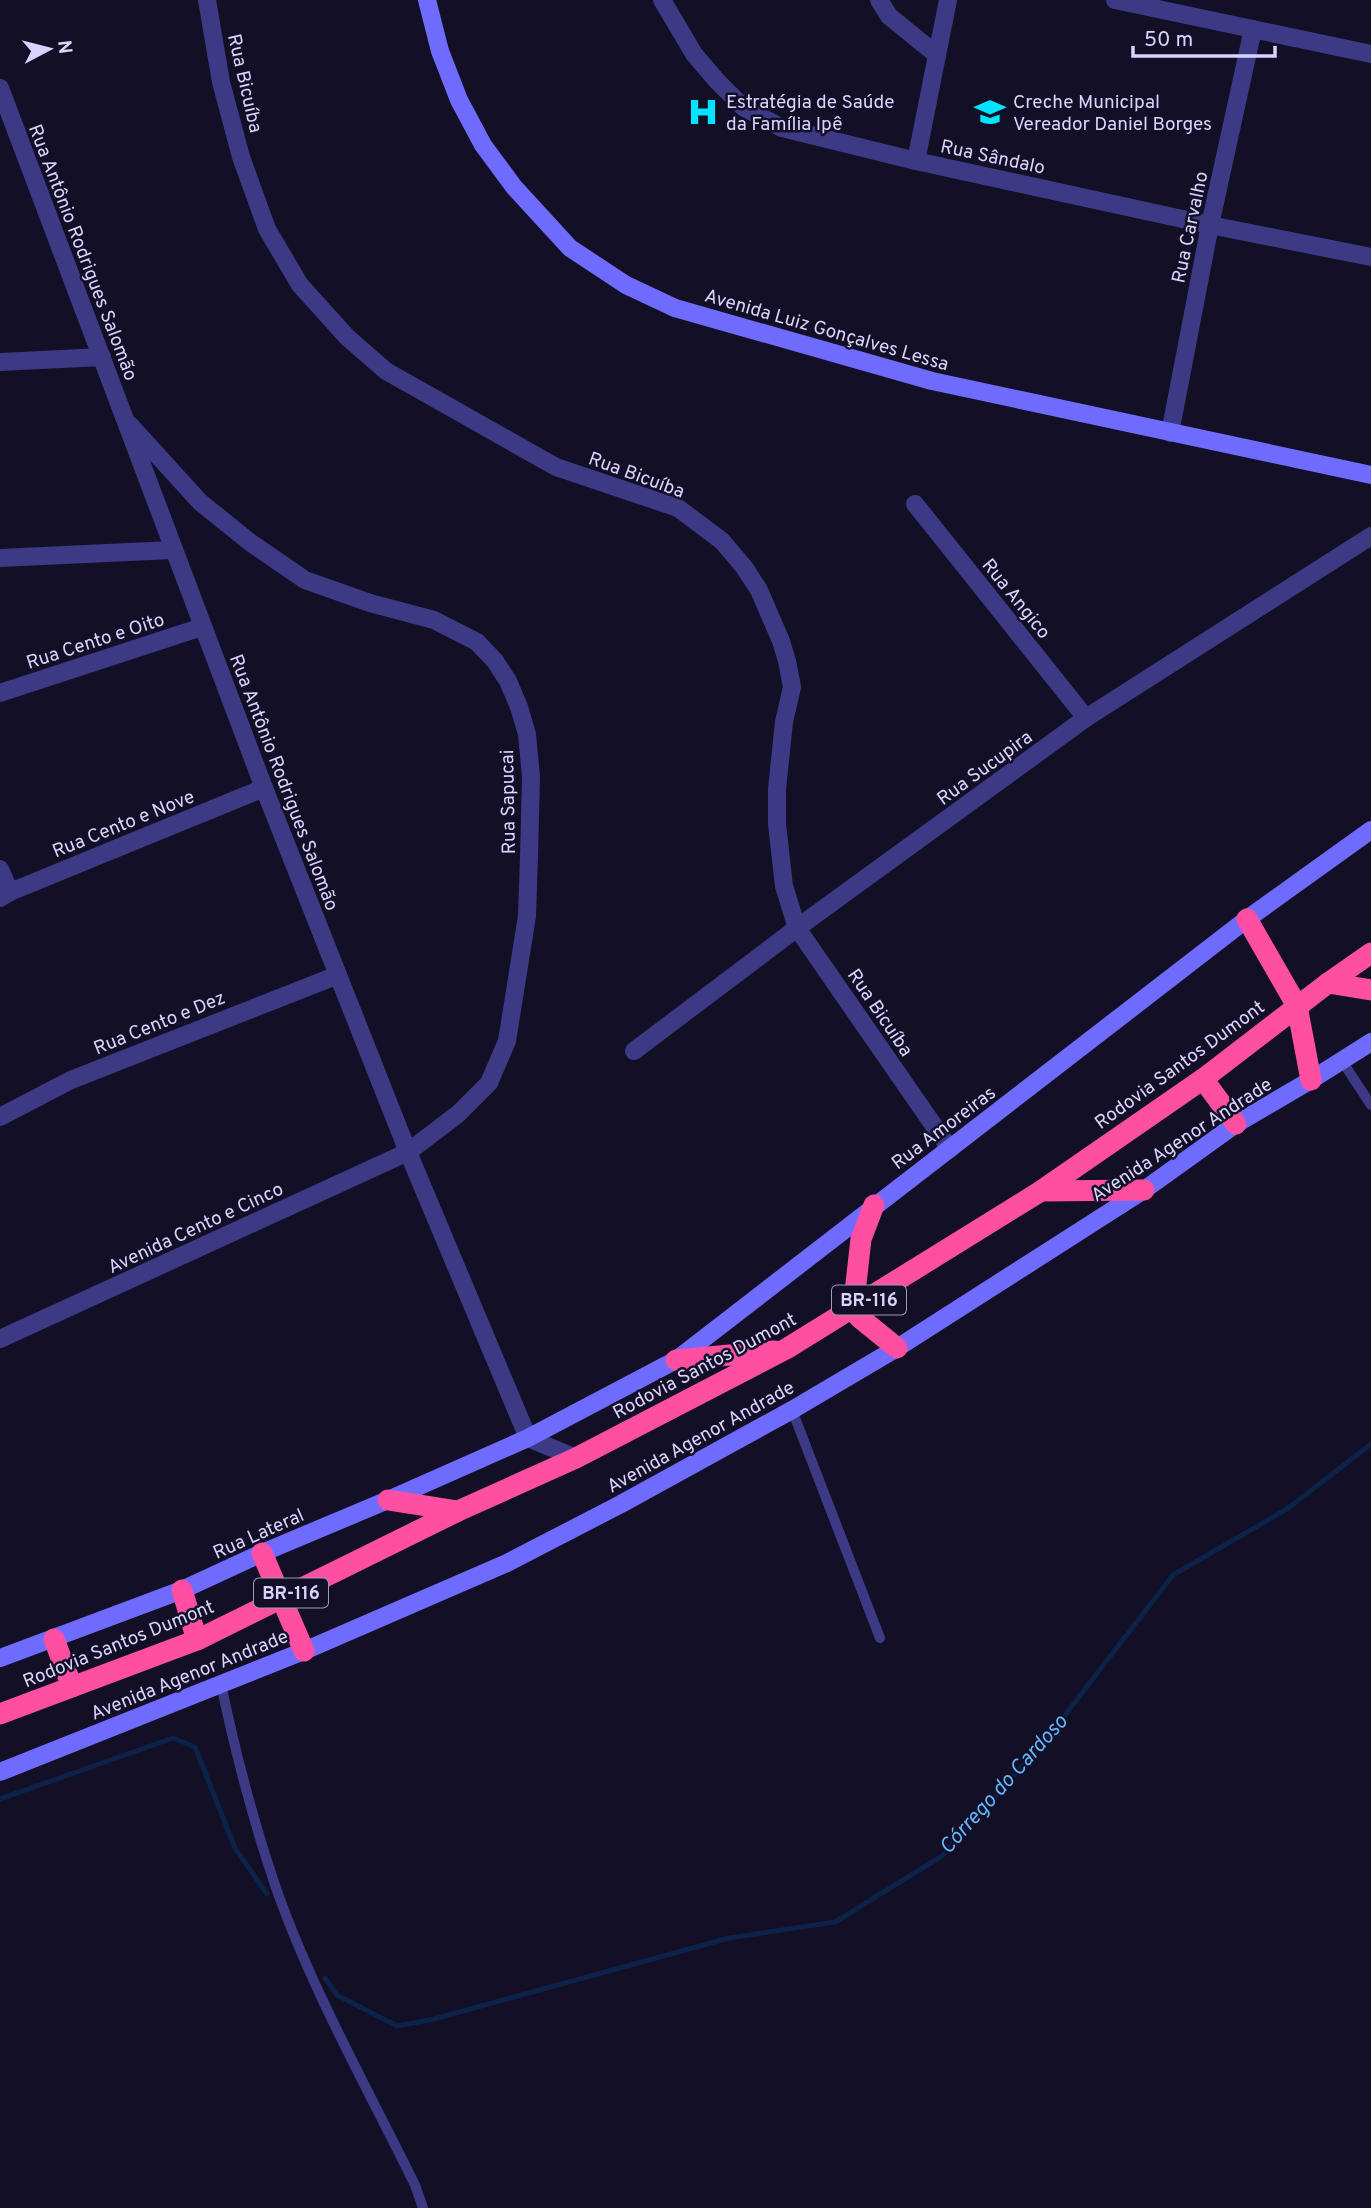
<svg xmlns="http://www.w3.org/2000/svg" width="1371" height="2208" font-family="Overpass,sans-serif">
<rect width="100%" height="100%" fill="#130f26"/>
<g fill="none" stroke-linecap="round" stroke-linejoin="round">
<g stroke="#0c2248" stroke-width="5">
<polyline points="0,1799 173,1738 195,1747 235,1848 267,1894"/>
<polyline points="325,1978 337,1995 397,2026 434,2019 729,1938 835,1922 942,1856 1044,1742 1173,1575 1287,1509 1371,1444"/>
</g>
<g stroke="#3d3a85" stroke-width="10">
<polyline points="1342,1061 1371,1105"/>
<polyline points="792,1410 880,1638"/>
<path d="M221,1684C235,1751 253,1820 275,1885C311,1989 367,2087 415,2185L423,2208"/>
</g>
<g stroke="#3d3a85" stroke-width="18">
<polyline points="207,0 221,82 241,157 267,229 300,285 347,337 386,371 556,467 678,508 722,541 744,567 759,590 781,641 787,661 792,687 784,722 777,789 777,824 784,886 797,928 950,1149"/>
<polyline points="662,0 694,54 717,81 743,107 782,128 916,161 1210,225 1371,257"/>
<polyline points="879,0 889,16 937,55"/>
<polyline points="1115,0 1371,54"/>
<polyline points="0,88 264,788 408,1152 528,1438 576,1458"/>
<polyline points="916,161 948,0"/>
<polyline points="0,362 102,357"/>
<polyline points="1170,433 1210,225 1253,29"/>
<polyline points="915,504 1086,718"/>
<polyline points="0,558 172,550"/>
<polyline points="0,693 202,627"/>
<polyline points="0,869 10,892"/>
<polyline points="0,898 10,892 264,788"/>
<polyline points="634,1051 797,928 1086,718 1371,536"/>
<polyline points="0,1117 71,1080 338,975"/>
<polyline points="0,1339 408,1152 458,1114 489,1083 507,1041 527,916 529,857 531,777 527,734 519,707 508,681 495,661 477,642 434,620 370,603 305,580 251,543 200,502 130,425"/>
</g>
<g stroke="#6f6bff" stroke-width="18">
<polyline points="427,0 440,51 459,100 483,145 514,187 570,248 626,285 675,308 932,381 1371,475"/>
<polyline points="0,1658 182,1590 262,1553 388,1500 528,1438 676,1360 1247,919 1371,830"/>
<polyline points="0,1772 304,1651 507,1563 621,1504 792,1410 897,1348 1144,1190 1236,1124 1311,1080 1371,1042"/>
</g>
<g stroke="#ff4fa3" stroke-width="21">
<polyline points="1247,919 1297,1006 1311,1080"/>
<polyline points="1328,983 1371,990"/>
<polyline points="1203,1079 1236,1124"/>
<polyline points="1041,1191 1144,1190"/>
<polyline points="874,1205 861,1239 853,1310 860,1318 897,1348"/>
<polyline points="676,1360 774,1351"/>
<polyline points="388,1500 458,1511"/>
<polyline points="262,1553 304,1651"/>
<polyline points="182,1590 197,1640"/>
<polyline points="54,1639 72,1687"/>
<polyline points="0,1714 197,1640 458,1511 576,1458 786,1349 1041,1191 1203,1079 1328,983 1371,953"/>
</g>
</g>
<defs>
<g id="hospital-bare" transform="scale(2.415)"><path d="M-5-5h3v3.5h4V-5h3V5h-3V1.5h-4V5h-3Z" fill="#00e5ff" stroke="#130f26" stroke-width="2.5" paint-order="stroke"/></g>
<g id="school-bare" transform="scale(2.415)"><path d="M0-5L7-2L0 1L-7-2ZM-4 1L0 2.5L4 1V4Q0 6-4 4Z" fill="#00e5ff" stroke="#130f26" stroke-width="2.5" paint-order="stroke"/></g>
</defs>
<g fill-rule="evenodd">
<use href="#hospital-bare" x="703" y="112"/>
<use href="#school-bare" x="990" y="112"/>
</g>
<g text-anchor="middle" stroke-width="5" stroke-linejoin="round" paint-order="stroke">
<g fill="#130f26" stroke="#9e99be" stroke-width="2">
<rect x="832" y="1285.5" width="74" height="29" rx="5"/>
<rect x="254" y="1578.5" width="74" height="29" rx="5"/>
</g>
<g font-size="18" font-weight="bold" fill="#d9d4ff">
<text x="869" y="1306">BR-116</text>
<text x="291" y="1599">BR-116</text>
</g>
<g font-size="19" fill="#d9d4ff" stroke="#130f26">
<text transform="translate(246 83) rotate(77)" y="7">Rua Bicuíba</text>
<text transform="translate(993 156) rotate(12)" y="7">Rua Sândalo</text>
<text transform="translate(1189 227) rotate(-78)" y="7">Rua Carvalho</text>
<text transform="translate(84 252) rotate(69)" y="7">Rua Antônio Rodrigues Salomão</text>
<text transform="translate(827 329) rotate(16)" y="7">Avenida Luiz Gonçalves Lessa</text>
<text transform="translate(637 474) rotate(20)" y="7">Rua Bicuíba</text>
<text transform="translate(1017 598) rotate(51)" y="7">Rua Angico</text>
<text transform="translate(95 640) rotate(-18)" y="7">Rua Cento e Oito</text>
<text transform="translate(984 767) rotate(-36)" y="7">Rua Sucupira</text>
<text transform="translate(285 782) rotate(69)" y="7">Rua Antônio Rodrigues Salomão</text>
<text transform="translate(507 802) rotate(-91)" y="7">Rua Sapucai</text>
<text transform="translate(123 823) rotate(-22)" y="7">Rua Cento e Nove</text>
<text transform="translate(881 1012) rotate(56)" y="7">Rua Bicuíba</text>
<text transform="translate(159 1022) rotate(-22)" y="7">Rua Cento e Dez</text>
<text transform="translate(1179 1064) rotate(-36)" y="7">Rodovia Santos Dumont</text>
<text transform="translate(943 1127) rotate(-37)" y="7">Rua Amoreiras</text>
<text transform="translate(1181 1139) rotate(-33)" y="7">Avenida Agenor Andrade</text>
<text transform="translate(195 1227) rotate(-25)" y="7">Avenida Cento e Cinco</text>
<text transform="translate(704 1365) rotate(-28)" y="7">Rodovia Santos Dumont</text>
<text transform="translate(700 1436) rotate(-29)" y="7">Avenida Agenor Andrade</text>
<text transform="translate(258 1533) rotate(-24)" y="7">Rua Lateral</text>
<text transform="translate(118 1643) rotate(-22)" y="7">Rodovia Santos Dumont</text>
<text transform="translate(189 1674) rotate(-22)" y="7">Avenida Agenor Andrade</text>
</g>
<g font-size="19" fill="#d9d4ff" stroke="#130f26" text-anchor="start">
<text x="726" y="108">Estratégia de Saúde<tspan x="726" dy="22">da Família Ipê</tspan></text>
<text x="1013" y="108">Creche Municipal<tspan x="1013" dy="22">Vereador Daniel Borges</tspan></text>
</g>
<g font-size="21" font-style="italic" fill="#62b6ff" stroke="#130f26">
<text transform="translate(1003 1784) rotate(-48)" y="7">Córrego do Cardoso</text>
</g>
</g>
<g transform="translate(49 49) rotate(83)" stroke="#130f26" stroke-width="5" paint-order="stroke">
<path d="M0-5L12 26L0 18L-12 26Z" fill="#d9d4ff"/>
<text y="-10" font-size="19" font-weight="bold" text-anchor="middle" fill="#d9d4ff">N</text>
</g>
<path d="M1133 46v10h142v-10" fill="none" stroke="#d9d4ff" stroke-width="3.5"/>
<text x="1144" y="46" font-size="21" fill="#d9d4ff" stroke="#130f26" stroke-width="5" paint-order="stroke">50 m</text>
</svg>
